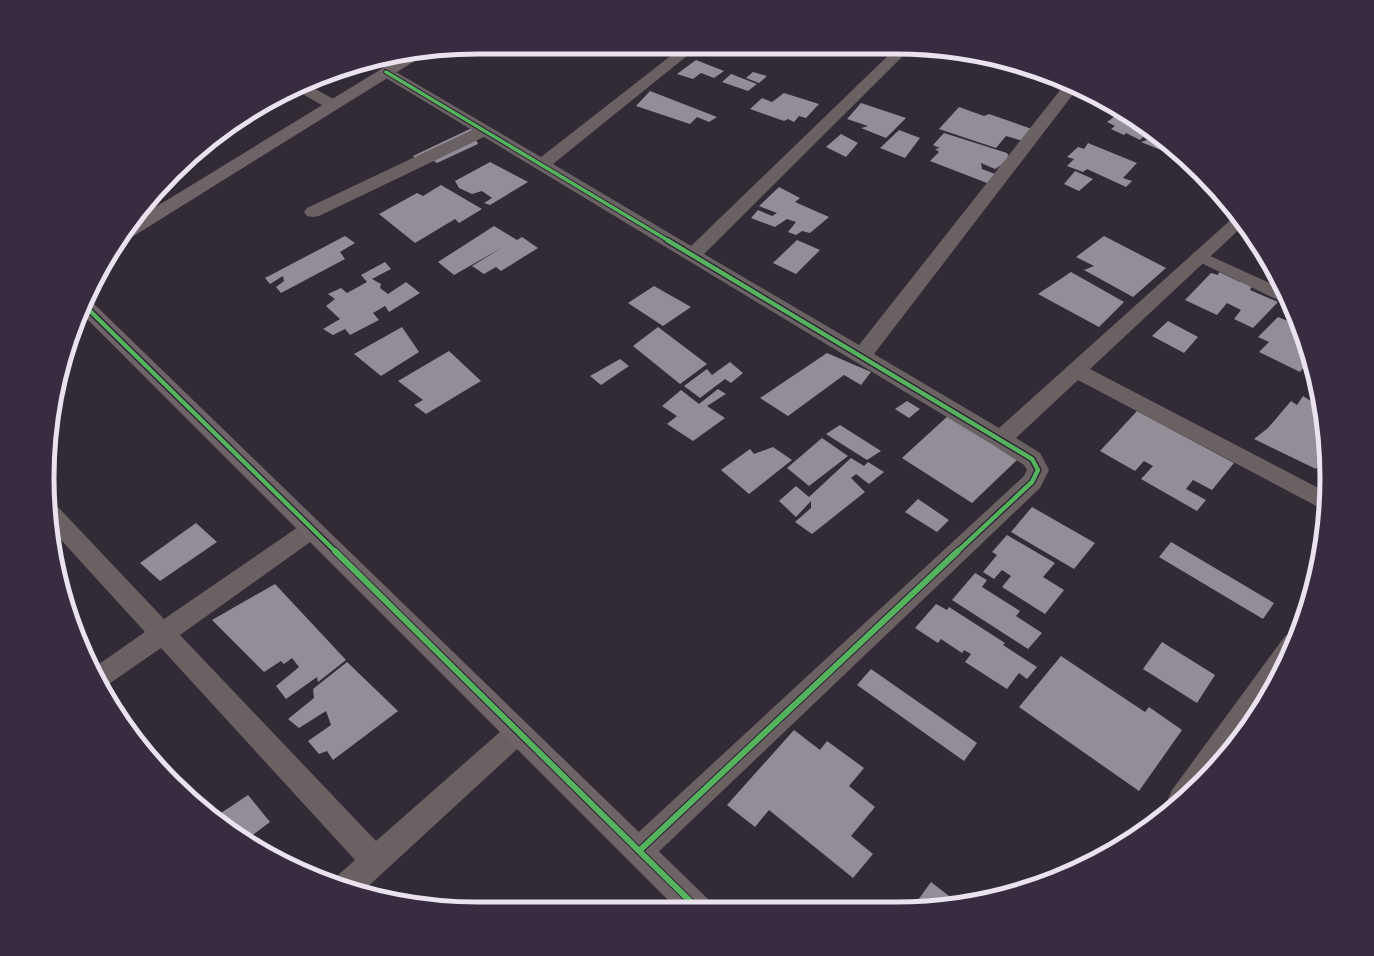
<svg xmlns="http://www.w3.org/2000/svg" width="1374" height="956" font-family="'Space Grotesk',sans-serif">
<rect width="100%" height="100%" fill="#322b36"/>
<g fill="#938d97">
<polygon points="696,60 724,71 714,78 701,73 693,79 677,74"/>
<polygon points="753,72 767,76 759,83 746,78"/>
<polygon points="731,74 757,84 748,91 722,82"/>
<polygon points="650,91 717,117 709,122 697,117 690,124 636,106"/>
<polygon points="784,93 819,104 806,118 799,116 794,122 788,119 784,121 750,109 762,98 772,102"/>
<polygon points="861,103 906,118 886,138 861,128 868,126 847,119"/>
<polygon points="959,107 984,116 989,114 1032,129 1023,141 1006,136 996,148 939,129"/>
<polygon points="1118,114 1130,119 1168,148 1163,151 1141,142 1147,140 1143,137 1140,140 1126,133 1124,135 1111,129 1115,126 1107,122"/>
<polygon points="474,127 475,138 478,144 437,163 425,155 416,159 413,156"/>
<polygon points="899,130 920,138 905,158 880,148"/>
<polygon points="944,133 1007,153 1009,157 1003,164 995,169 981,163 982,169 995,174 987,183 930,161 939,152 935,149 940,148 933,145"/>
<polygon points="841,134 858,143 846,157 826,147"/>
<polygon points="1088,143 1137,163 1123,178 1132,181 1126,187 1087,169 1083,172 1067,166 1074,159 1067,157 1078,147 1084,149"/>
<polygon points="490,162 528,182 490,205 484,203 492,198 482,191 472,194 459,188 455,181"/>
<polygon points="1075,171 1093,179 1079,191 1064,184"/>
<polygon points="441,185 482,209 459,223 455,219 415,243 379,214 417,193 423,196"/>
<polygon points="779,187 800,198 795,202 829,217 810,233 802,231 796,235 788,232 796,222 787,219 775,227 751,218 758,210 772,216 777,213 759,206"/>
<polygon points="494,226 517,240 522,237 538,248 501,271 496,267 484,274 472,266 503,247 454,275 438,262"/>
<polygon points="345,236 355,243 340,252 345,259 281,293 276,287 284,281 283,276 270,284 265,278"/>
<polygon points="1104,236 1166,268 1133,297 1084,270 1094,266 1076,257"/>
<polygon points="797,240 820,250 796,274 773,263"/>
<polygon points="385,262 391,269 372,279 381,284 380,288 388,294 406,282 420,293 389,312 385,306 373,313 379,320 350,335 345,329 333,335 323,329 340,319 326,306 335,299 328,294 341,288 347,293 367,282 361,275"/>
<polygon points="1071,272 1124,302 1099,327 1038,294"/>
<polygon points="1219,272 1240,282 1243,281 1252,286 1250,290 1278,302 1253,328 1234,319 1241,310 1227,303 1217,315 1185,300 1211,273 1218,275"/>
<polygon points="654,286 691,307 663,326 628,303"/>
<polygon points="1278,317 1298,325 1309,361 1300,372 1259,352 1269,342 1258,337"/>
<polygon points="1168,321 1198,337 1184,353 1152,336"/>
<polygon points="402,327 419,352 381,376 354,354"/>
<polygon points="658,327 707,364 680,384 633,346"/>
<polygon points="449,351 481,381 426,414 414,405 423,400 398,381"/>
<polygon points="827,353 871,372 861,385 844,375 788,416 760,398"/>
<polygon points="620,359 629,366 601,385 590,376"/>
<polygon points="730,362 743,373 731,383 725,379 700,398 684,386 707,369 712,375"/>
<polygon points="718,389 726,394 707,406 725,418 693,441 667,424 677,416 662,406 681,390 699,404"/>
<polygon points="1303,396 1314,403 1319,399 1325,458 1316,469 1254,439 1268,428 1291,401 1297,405"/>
<polygon points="907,401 920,409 909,418 895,409"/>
<polygon points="1137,411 1234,463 1212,490 1193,480 1186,489 1206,500 1197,511 1141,479 1153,466 1144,461 1135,471 1100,451"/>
<polygon points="949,415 1018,459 972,503 902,458"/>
<polygon points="840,425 881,451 867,460 826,434"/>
<polygon points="822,438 848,456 809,486 787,468"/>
<polygon points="773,447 792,460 749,494 721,470 750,449 754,454"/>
<polygon points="851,458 864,466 868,462 884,472 869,484 856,474 851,478 865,492 812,534 795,522 811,508 811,501 796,517 779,501 796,486 809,497"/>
<polygon points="918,499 949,520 937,532 905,512"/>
<polygon points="1032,507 1095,543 1074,569 1011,532"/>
<polygon points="196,523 217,542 160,581 140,563"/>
<polygon points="1007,535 1055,563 1043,577 1064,590 1045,614 1002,587 1011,576 1002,570 994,579 983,572 997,555 992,552"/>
<polygon points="1171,542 1274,603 1263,619 1159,557"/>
<polygon points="975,573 987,580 982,587 1020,611 1016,616 1042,633 1028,649 952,600"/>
<polygon points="275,584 346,660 318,682 317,677 286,699 276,686 299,667 292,658 284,664 281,661 264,672 212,620"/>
<polygon points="936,604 947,610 949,607 1005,643 1003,645 1037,667 1027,679 1019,673 1007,689 965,662 971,654 964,650 962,653 941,639 938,643 915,628"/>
<polygon points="1162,642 1215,675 1197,703 1143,669"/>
<polygon points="1061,656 1145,712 1149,707 1182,730 1139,791 1019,707"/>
<polygon points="347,662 398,711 333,760 327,751 319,754 308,741 331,725 326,711 299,728 288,719 314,698 313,689"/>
<polygon points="871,669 977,743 964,761 857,685"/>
<polygon points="794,730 820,750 827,741 864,768 849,786 875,807 851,836 873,854 853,878 769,810 755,827 727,805"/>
<polygon points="248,795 270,822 246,840 215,817"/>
<polygon points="931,882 958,903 913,907"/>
</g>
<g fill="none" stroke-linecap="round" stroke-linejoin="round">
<polygon fill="#6a6163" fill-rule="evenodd" points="1199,251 1281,288 1288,302 1280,301 1193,259 1191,256 1193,253"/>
<g fill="#6a6163" fill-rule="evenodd">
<polygon points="682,47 698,47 553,164 691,246 897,47 911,48 704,254 859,345 1065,84 1077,89 874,354 999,428 1235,216 1244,225 1090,369 1326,492 1324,510 1078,380 1016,438 1040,453 1049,470 1040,488 649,861 639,865 629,861 625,851 629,841 1024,476 1027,470 1024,465 993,445 484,137 319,216 313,217 307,216 304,212 307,208 472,130 381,75 378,72 381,69 391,69 541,157"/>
<polygon points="306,84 339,102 341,105 339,108 327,108 294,89"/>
<polygon points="50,504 58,507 164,619 304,523 312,520 320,523 323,529 320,535 180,635 376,841 509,724 518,720 527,724 531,732 527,740 363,891 334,883 337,876 355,860 161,648 103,688 92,669 145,632 52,530"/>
<polygon points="1294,632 1297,634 1294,643 1254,718 1201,783 1172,807 1168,799 1172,790 1285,636"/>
</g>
<g fill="#6e6366" fill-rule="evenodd">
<polygon points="420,55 418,59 132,237 123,238 136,219 401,57"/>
<polygon points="87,299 91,301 708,899 713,909 677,909 80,312"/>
</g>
<g stroke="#291d31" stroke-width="5.5">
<polyline id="cycleway-far2" points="386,72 669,241"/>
</g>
<g stroke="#291d31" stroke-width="7">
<g id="cycleway-far1">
<polyline points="667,240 1032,459 1038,470 1032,482 957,552"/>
<polyline points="84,305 336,552"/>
</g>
</g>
<g stroke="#291d31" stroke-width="8">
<g id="cycleway">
<polyline points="335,551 698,909"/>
<polyline points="639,851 958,551"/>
</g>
</g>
<use href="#cycleway-far2" stroke="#56b35d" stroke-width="3.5"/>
<use href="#cycleway-far1" stroke="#56b35d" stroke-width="4.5"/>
<use href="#cycleway" stroke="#56b35d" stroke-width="6"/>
</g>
<path d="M0 0H1374V956H0ZM478 54H896A424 424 0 0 1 1320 478V478A424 424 0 0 1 896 902H478A424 424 0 0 1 54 478V478A424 424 0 0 1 478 54Z" fill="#382d40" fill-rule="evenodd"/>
<path fill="none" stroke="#eae2ef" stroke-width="5" d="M478 54H896A424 424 0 0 1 1320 478V478A424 424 0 0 1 896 902H478A424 424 0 0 1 54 478V478A424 424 0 0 1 478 54Z"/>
</svg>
